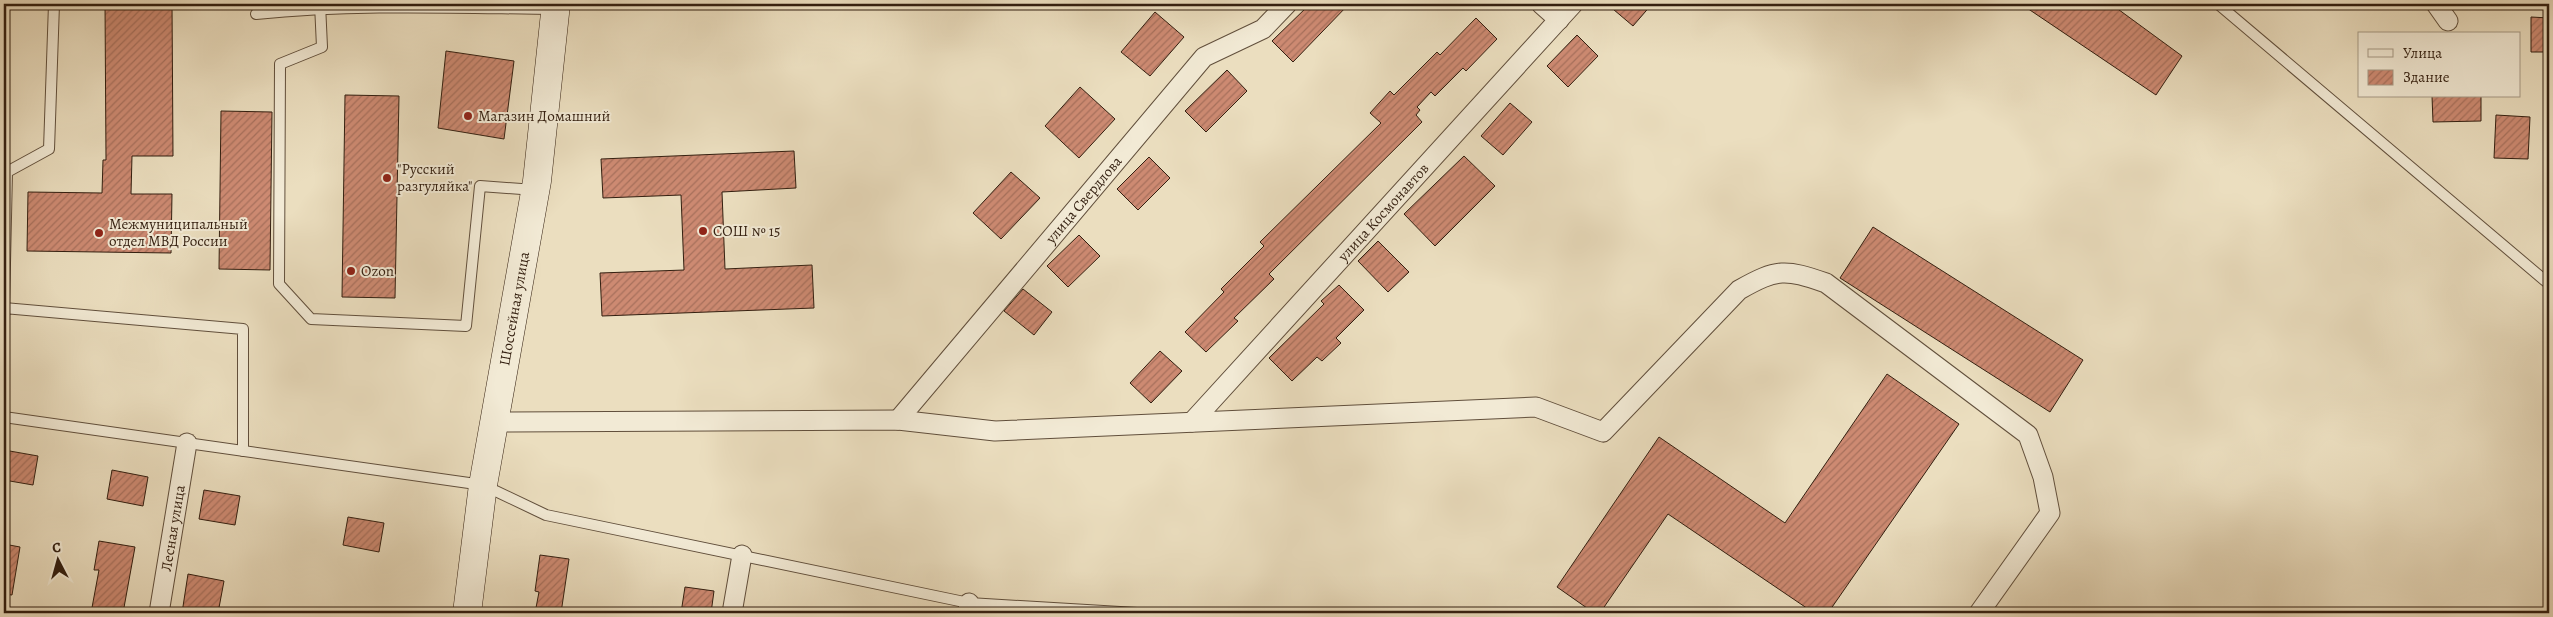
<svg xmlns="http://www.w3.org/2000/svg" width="2553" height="617" font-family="Alegreya,serif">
<defs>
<pattern id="building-hatch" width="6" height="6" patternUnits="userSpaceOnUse" patternTransform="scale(1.25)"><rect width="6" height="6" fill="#cd8a72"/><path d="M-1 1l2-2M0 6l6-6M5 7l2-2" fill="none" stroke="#a7705c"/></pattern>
</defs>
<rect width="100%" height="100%" fill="#ebdebf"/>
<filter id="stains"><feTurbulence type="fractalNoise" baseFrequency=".004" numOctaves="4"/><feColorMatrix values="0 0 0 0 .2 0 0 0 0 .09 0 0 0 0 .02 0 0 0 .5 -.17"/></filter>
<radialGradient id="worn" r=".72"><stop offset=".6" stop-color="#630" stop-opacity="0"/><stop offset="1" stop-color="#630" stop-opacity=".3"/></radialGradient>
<g fill="url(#building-hatch)" stroke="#331f10">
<polygon points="105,4 172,4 173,156 132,156 131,194 172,194 171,253 27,251 28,192 102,193 103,160 106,160"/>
<polygon points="1310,4 1349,4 1293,62 1272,41"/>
<polygon points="1607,4 1652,4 1633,26"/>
<polygon points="2021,4 2111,4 2182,56 2156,95"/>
<polygon points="1155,12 1184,37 1150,76 1121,52"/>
<polygon points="2531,17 2549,18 2549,52 2531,52"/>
<polygon points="1476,18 1497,39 1466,71 1463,68 1435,96 1431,92 1417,107 1420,110 1416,115 1422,122 1269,274 1274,279 1234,318 1238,321 1206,352 1185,332 1224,292 1221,289 1264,246 1260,242 1381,123 1370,113 1390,91 1394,95 1437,52 1440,55"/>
<polygon points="1577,35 1598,56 1568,87 1547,66"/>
<polygon points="446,51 514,61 504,139 438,128"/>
<polygon points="1227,70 1247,91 1206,132 1185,111"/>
<polygon points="1080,87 1115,119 1079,158 1045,126"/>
<polygon points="345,95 399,96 395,298 342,297"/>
<polygon points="2432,96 2481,96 2481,121 2433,122"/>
<polygon points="1510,103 1532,122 1503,155 1481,136"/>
<polygon points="221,111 272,112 270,270 219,269"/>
<polygon points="2496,115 2530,117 2528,159 2494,158"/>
<polygon points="794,151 796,188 722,192 725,269 812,265 814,308 602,316 600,273 684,270 681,195 603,198 601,159"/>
<polygon points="1464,156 1495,186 1435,246 1404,214"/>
<polygon points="1149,157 1170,178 1138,210 1117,189"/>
<polygon points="1011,172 1040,198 1001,239 973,213"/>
<polygon points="1873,227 2083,360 2050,412 1840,278"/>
<polygon points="1079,235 1100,256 1068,287 1047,266"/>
<polygon points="1378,241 1409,272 1388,292 1358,261"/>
<polygon points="1339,285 1364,310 1336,338 1341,343 1322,361 1317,357 1292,381 1269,358 1324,304 1321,301"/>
<polygon points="1023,289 1052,312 1034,335 1004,311"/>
<polygon points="1160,351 1182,371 1151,403 1130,383"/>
<polygon points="1887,374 1959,424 1828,613 1814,613 1668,514 1600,613 1594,613 1557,587 1659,437 1785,523"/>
<polygon points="4,450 38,456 33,485 4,480"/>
<polygon points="112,470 148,477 143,506 107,499"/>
<polygon points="204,490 240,496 235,525 199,519"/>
<polygon points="348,517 384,523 379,552 343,545"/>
<polygon points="99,541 135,547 123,613 91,613 99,570 94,570"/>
<polygon points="4,544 20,547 12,595 4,594"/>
<polygon points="540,555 569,559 561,613 535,613 539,592 535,591"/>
<polygon points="188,574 224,581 218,613 182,613"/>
<polygon points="685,587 714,591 711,613 681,613"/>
</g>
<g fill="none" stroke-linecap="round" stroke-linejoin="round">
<g stroke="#614f3c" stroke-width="12">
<g id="lane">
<polyline points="320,4 322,47 280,64 279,284 311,319 466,326 480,186 535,190"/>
<polyline points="2218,4 2549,284"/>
<path d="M256,14C356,4 455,8 555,9"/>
<polyline points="4,308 7,172 49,149 54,4"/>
<polyline points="4,316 4,308 243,329 243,451"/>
<polyline points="4,417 483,485 546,515 969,603 1137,613"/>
</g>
</g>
<g stroke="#614f3c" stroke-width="21">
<g id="street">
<polyline points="1541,4 1559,20"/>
<polyline points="2436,4 2448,21"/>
<path id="s1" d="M898,420L1204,57L1263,29L1287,4"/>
<path d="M494,422L898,420L995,431L1536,407L1603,432L1739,290C1778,268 1785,269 1826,283L2028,435L2043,477L2050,513L1979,613"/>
<path id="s2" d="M1192,422L1573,4"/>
<path id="s3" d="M159,613L187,443"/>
<polyline points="732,613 742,555"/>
<polyline points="968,613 969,603"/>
</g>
</g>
<g stroke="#331f10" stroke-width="29">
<g id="secondary">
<path id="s4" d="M467,613L483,485L537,181L556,4"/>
</g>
</g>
<use href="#lane" stroke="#f2ead5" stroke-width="10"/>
<use href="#street" stroke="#f2ead5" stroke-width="19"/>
<use href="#secondary" stroke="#f2ead5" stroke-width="28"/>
</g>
<g fill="#8f2418" stroke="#f2ead5" stroke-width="2">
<circle cx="468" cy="116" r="5"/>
<circle cx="387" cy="178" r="5"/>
<circle cx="703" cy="231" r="5"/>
<circle cx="99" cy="233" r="5"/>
<circle cx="351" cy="271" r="5"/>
</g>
<g text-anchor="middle" stroke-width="4" stroke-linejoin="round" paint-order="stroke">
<g font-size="15" fill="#331f10" stroke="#f2ead5" text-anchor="start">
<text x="478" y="121">Магазин Домашний</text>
<text x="397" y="174">"Русский<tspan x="397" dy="17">разгуляйка"</tspan></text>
<text x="109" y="229">Межмуниципальный<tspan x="109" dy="17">отдел МВД России</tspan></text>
<text x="713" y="236">СОШ № 15</text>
<text x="361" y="276">Ozon</text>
</g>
<g font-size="15" fill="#331f10" stroke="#f2ead5">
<text dy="5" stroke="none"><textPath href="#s1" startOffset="288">улица Свердлова</textPath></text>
<text dy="5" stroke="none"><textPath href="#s2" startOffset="284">улица Космонавтов</textPath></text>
<text dy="5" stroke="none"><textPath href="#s4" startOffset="308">Шоссейная улица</textPath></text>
<text dy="5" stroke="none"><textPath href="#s3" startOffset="86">Лесная улица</textPath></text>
</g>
</g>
<rect width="2553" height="617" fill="none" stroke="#ebdebf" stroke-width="20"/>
<rect x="5" y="5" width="2543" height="607" fill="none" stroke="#331f10" stroke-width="2.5"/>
<rect x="10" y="10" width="2533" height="597" fill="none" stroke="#331f10"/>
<rect x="2358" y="32" width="162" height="65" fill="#f2ead5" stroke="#a69986"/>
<rect x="2368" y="49" width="25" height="8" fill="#f2ead5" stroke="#a69986"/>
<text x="2403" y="58" font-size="15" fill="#331f10">Улица</text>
<rect x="2368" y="70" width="25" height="15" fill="url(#building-hatch)" stroke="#a69986"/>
<text x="2403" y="82" font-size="15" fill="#331f10">Здание</text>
<g transform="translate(58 560) rotate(354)" stroke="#f2ead5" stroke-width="4" paint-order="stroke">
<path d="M0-4L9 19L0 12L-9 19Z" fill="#331f10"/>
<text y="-8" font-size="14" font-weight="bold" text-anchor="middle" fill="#331f10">С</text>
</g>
<rect width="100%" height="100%" filter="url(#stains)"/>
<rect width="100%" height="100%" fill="url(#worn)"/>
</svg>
